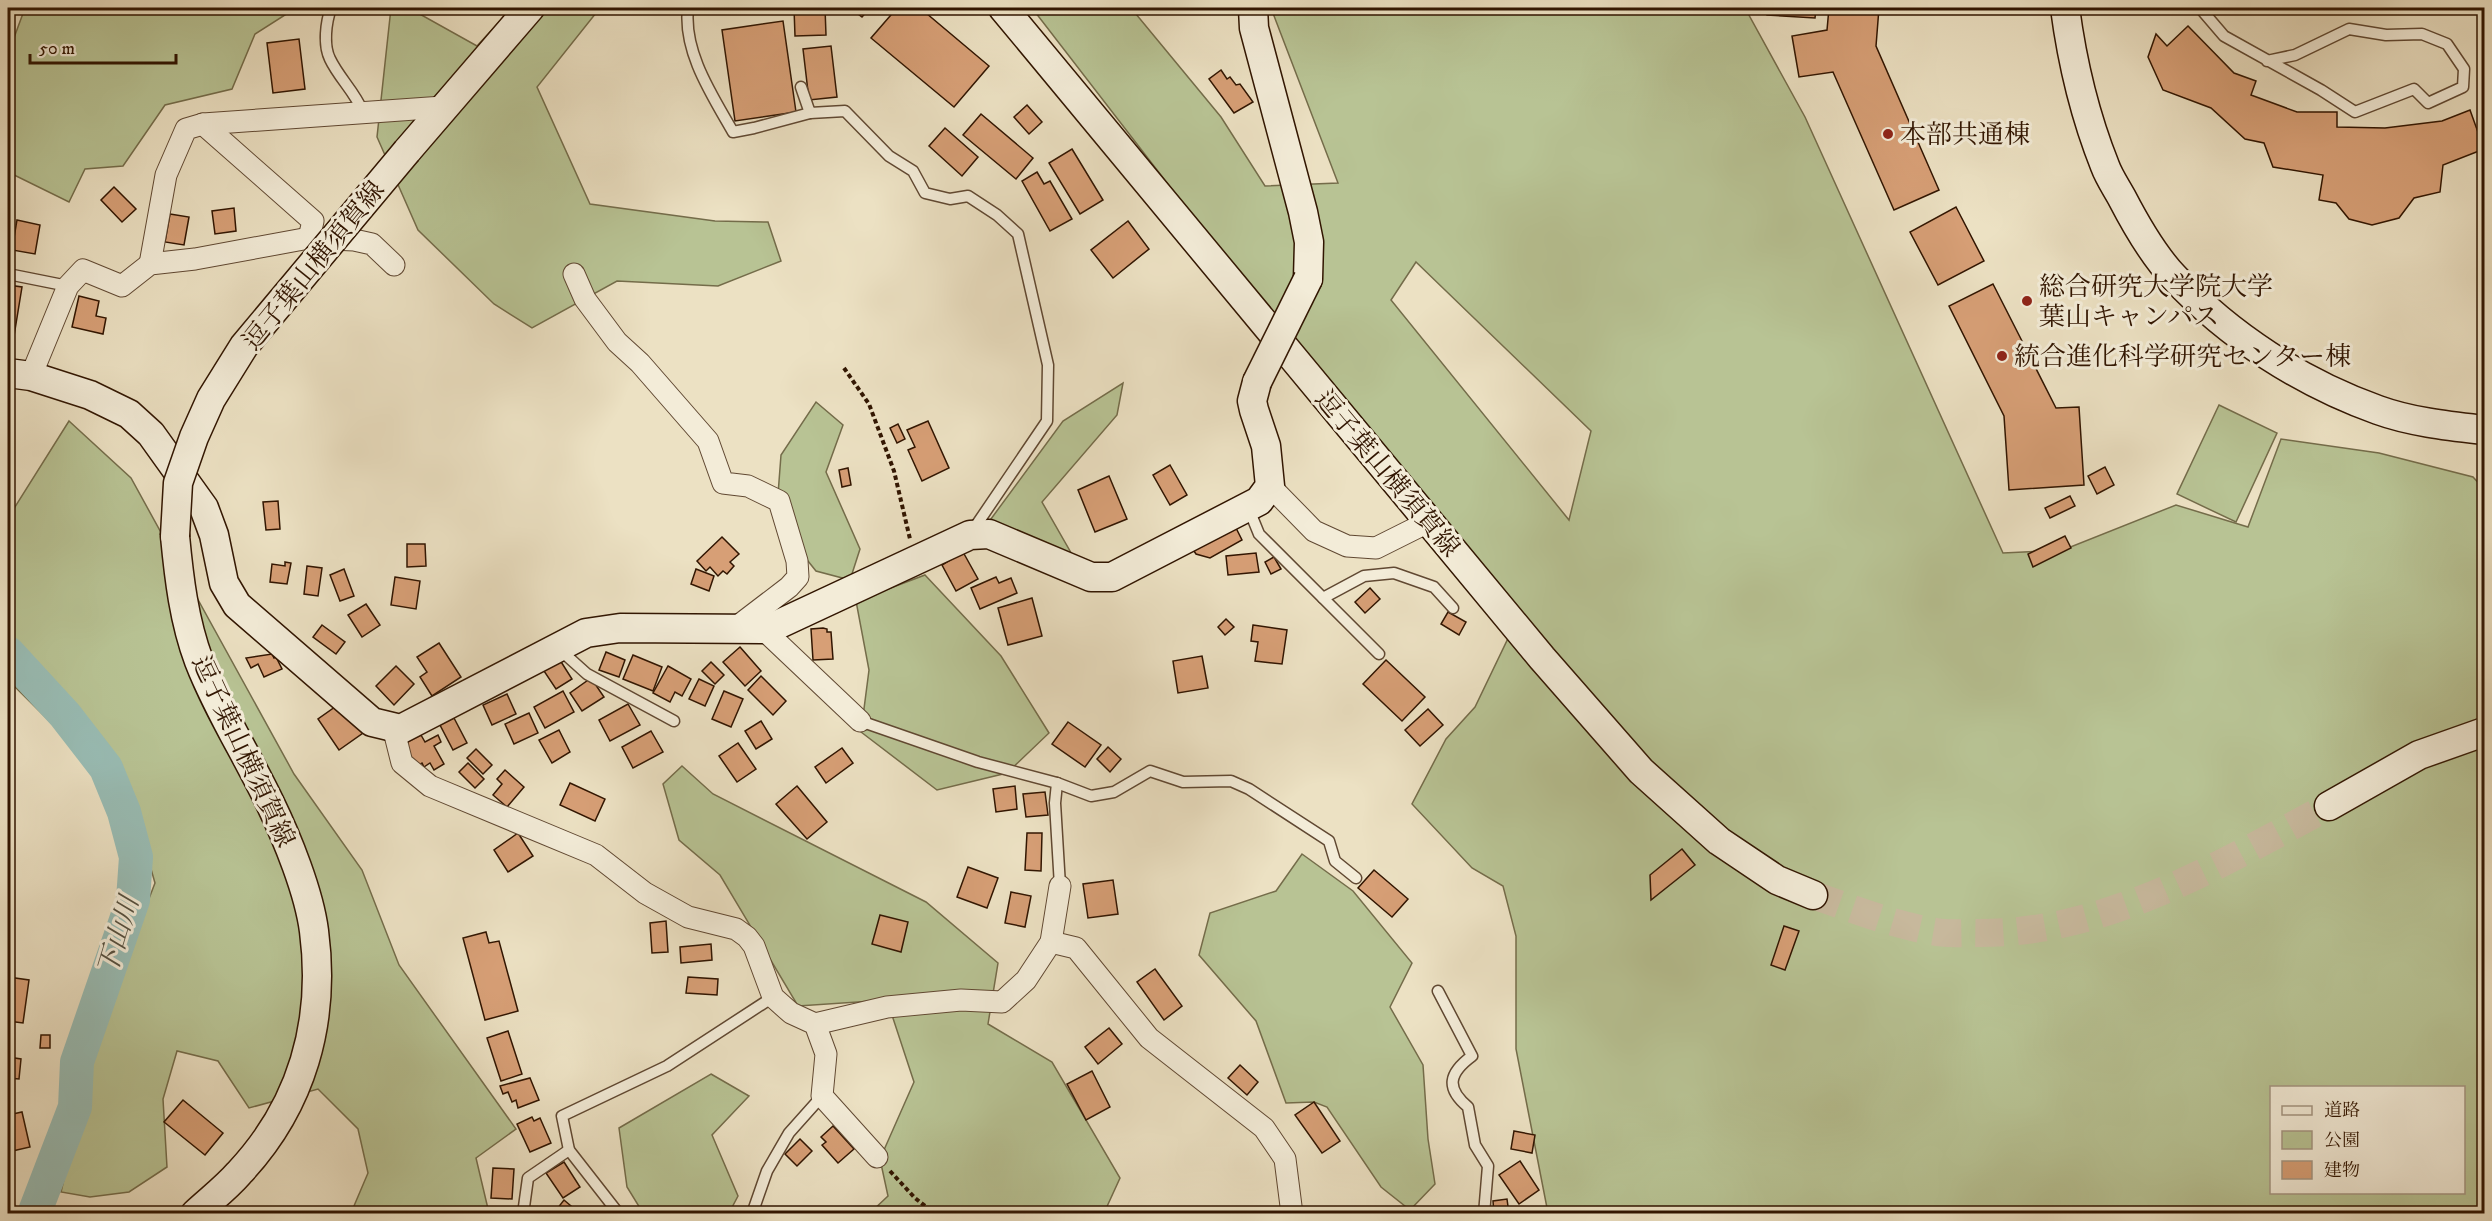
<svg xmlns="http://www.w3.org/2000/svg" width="2492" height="1221" font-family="'IM FELL DW Pica','Noto Serif JP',serif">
<rect width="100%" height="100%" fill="#ece1c3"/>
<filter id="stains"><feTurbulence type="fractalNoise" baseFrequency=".00333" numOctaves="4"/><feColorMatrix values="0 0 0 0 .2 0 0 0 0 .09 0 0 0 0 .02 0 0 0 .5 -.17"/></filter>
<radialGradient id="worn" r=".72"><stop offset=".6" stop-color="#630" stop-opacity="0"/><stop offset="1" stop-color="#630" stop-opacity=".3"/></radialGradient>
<g fill="#b8c394" stroke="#746c4a" stroke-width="1.5" fill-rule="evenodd">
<polygon points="25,8 296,8 255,34 232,89 165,105 123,166 85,169 69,202 8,172 8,54"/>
<polygon points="391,8 409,8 477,46 512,8 600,8 537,87 590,204 715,221 768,222 781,261 718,286 617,281 532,328 494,304 418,230 377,137"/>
<path d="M1032,8H1131L1221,117L1265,186L1338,183L1271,8H1745L1805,117L2003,553L2063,550L2176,505L2248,527L2281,439L2379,453L2473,477L2484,489V1213H1548L1516,1049V936L1503,886L1472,868L1412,804L1446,739L1475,707L1512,630ZM1416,262L1591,431L1569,520L1391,300ZM2272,1088H2464V1192H2272Z"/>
<polygon points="1123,383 1117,415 1042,502 1074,558 988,523 1063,421"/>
<polygon points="816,402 843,425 826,472 860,549 850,580 816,571 776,521 781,455"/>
<polygon points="2219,405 2277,433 2236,522 2177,494"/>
<polygon points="69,421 131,478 294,774 362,870 399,965 516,1129 476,1158 489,1213 351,1213 368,1173 358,1129 318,1089 249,1108 218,1061 177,1051 163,1099 167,1167 129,1192 90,1197 61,1192 98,1031 155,883 132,803 8,680 8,518"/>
<polygon points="925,575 1001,656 1049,733 1007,773 937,790 861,732 869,670 856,601"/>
<polygon points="682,766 713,794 926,902 998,963 988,1024 1052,1062 1120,1178 1104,1213 870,1213 888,1196 880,1159 914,1082 887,1000 798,1006 720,875 679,840 663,784"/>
<polygon points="1302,854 1353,891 1412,963 1390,1007 1423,1065 1428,1139 1435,1184 1410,1210 1381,1187 1327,1107 1314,1102 1286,1103 1256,1021 1199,955 1210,913 1276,891"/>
<polygon points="711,1074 749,1096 712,1135 738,1196 729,1213 643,1213 627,1187 619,1128"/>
</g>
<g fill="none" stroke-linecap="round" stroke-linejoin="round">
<polyline stroke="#6f7a6d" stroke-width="6" points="8,1201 20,1214"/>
<polyline stroke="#99bdb5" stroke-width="34" points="8,653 65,715 106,768 124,812 136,857 133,900 77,1062 75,1107 34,1214"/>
</g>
<g fill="#d79f76" stroke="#311501" stroke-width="1.5">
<polygon points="794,8 825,8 826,35 795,36"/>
<polygon points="850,8 870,8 862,17"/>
<polygon points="897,8 920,8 989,66 954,107 871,38"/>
<polygon points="1767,8 1816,8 1815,18 1767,15"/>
<polygon points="1829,8 1879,8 1876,46 1939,190 1894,210 1833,72 1799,77 1792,36 1827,30"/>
<polygon points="783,21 796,112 735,121 722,30"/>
<polygon points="2188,26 2234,73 2256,81 2251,95 2297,112 2337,112 2337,127 2385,128 2442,121 2470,110 2484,149 2443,165 2440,192 2414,198 2399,218 2372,225 2349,219 2336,203 2319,200 2323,175 2273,167 2264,143 2245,139 2211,108 2163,90 2148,57 2156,34 2167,46"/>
<polygon points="299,39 305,89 273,93 267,43"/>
<polygon points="831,46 837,97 809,100 803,49"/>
<polygon points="1221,70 1227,79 1230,77 1236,85 1240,84 1253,102 1234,113 1209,79"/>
<polygon points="1027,105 1042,122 1029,134 1014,117"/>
<polygon points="981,114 1033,158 1016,179 963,135"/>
<polygon points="945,128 978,157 962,176 929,146"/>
<polygon points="1072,149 1103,200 1080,214 1049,163"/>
<polygon points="1037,172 1044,184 1050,181 1072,219 1050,231 1022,181"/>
<polygon points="114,187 136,209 122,222 101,200"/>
<polygon points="1956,207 1984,261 1938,285 1910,232"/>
<polygon points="234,208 236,231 215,234 212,211"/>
<polygon points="170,214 189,217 184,245 165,242"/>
<polygon points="17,220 40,225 35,254 12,250"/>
<polygon points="1128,221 1149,249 1113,278 1091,250"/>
<polygon points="1993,284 2056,408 2079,407 2084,485 2009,490 2004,416 1949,306"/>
<polygon points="8,285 22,287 14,336 8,335"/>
<polygon points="79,296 99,301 96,316 106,318 103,334 72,327"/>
<polygon points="928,421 949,468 922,481 908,450 915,447 907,430"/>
<polygon points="898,424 905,439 897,443 890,428"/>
<polygon points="1170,465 1187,495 1170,505 1153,475"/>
<polygon points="2105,467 2114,485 2097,494 2088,476"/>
<polygon points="848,468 851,485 842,487 839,470"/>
<polygon points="1109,476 1127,519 1095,532 1078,490"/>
<polygon points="2070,496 2075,506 2050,518 2045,508"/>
<polygon points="278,501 280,529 266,530 263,502"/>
<polygon points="1234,524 1242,540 1210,558 1196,554 1192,548"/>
<polygon points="2065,536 2071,548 2033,567 2028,554"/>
<polygon points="722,537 739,554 730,562 734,566 727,574 723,571 718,576 710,567 706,571 697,561"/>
<polygon points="407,544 425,544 426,566 407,567"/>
<polygon points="963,552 978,579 956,591 942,565"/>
<polygon points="1256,553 1259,572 1228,575 1226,556"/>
<polygon points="1274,557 1281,569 1271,574 1265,562"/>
<polygon points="285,562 291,563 287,584 270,582 272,564 285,566"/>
<polygon points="307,566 322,568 318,596 304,594"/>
<polygon points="344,569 354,596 340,601 330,575"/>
<polygon points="696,569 714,576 709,591 691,584"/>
<polygon points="395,577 420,581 416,609 391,605"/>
<polygon points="996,577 999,583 1011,578 1017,593 980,609 971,588"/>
<polygon points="1370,588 1380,599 1365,613 1355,602"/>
<polygon points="1032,598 1042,636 1008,645 998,608"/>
<polygon points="366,604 380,625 362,637 348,615"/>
<polygon points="1448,612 1466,622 1459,635 1441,624"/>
<polygon points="1226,619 1234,627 1225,635 1218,627"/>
<polygon points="322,625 345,642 336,654 313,637"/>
<polygon points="1253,625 1287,630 1282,664 1255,661 1258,642 1251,641"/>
<polygon points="823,628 827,629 827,632 831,632 833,659 813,660 811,629"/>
<polygon points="439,643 461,677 432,696 420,677 427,672 417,657"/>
<polygon points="740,647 761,671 745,686 723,662"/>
<polygon points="606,652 625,660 619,677 599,670"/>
<polygon points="272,654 274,658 276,657 282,669 264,677 258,664 251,668 246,658"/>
<polygon points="633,655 662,667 653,691 623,679"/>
<polygon points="1202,656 1208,688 1178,693 1173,661"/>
<polygon points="558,657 572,679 556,689 542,668"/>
<polygon points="1386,660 1425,697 1402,721 1363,684"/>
<polygon points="711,662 724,675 715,684 702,671"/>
<polygon points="396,666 414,684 394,705 376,686"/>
<polygon points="668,666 691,679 682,696 675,692 670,702 653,693"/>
<polygon points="761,676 786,701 773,715 748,690"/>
<polygon points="591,678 604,697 582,711 570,693"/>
<polygon points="699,679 714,686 705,706 689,699"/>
<polygon points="563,691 574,712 545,728 534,707"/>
<polygon points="724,691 743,699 731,727 712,719"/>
<polygon points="507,694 516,714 492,725 483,705"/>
<polygon points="342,702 363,733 339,750 318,719"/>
<polygon points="628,704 640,725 610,741 599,720"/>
<polygon points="1428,709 1443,725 1420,746 1405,730"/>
<polygon points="529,713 538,733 514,744 505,724"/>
<polygon points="454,718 467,743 453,750 440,725"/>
<polygon points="761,721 772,739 756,749 745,731"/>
<polygon points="1068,722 1101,745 1085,767 1052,744"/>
<polygon points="559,730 570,752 552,763 539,740"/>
<polygon points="651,731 663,752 633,768 622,747"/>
<polygon points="421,735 425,742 438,735 441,742 434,746 444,764 434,770 430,763 424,767 422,763 416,767 403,744"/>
<polygon points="738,743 756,769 737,782 719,756"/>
<polygon points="1108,747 1121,759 1110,772 1097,759"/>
<polygon points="842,748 853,763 826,783 815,767"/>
<polygon points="476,749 492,765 483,774 467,758"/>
<polygon points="468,763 484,779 475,788 459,772"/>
<polygon points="505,770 524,787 507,807 493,795 502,784 497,779"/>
<polygon points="570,783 605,799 595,821 560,805"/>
<polygon points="797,786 827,822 807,839 776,804"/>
<polygon points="1015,786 1017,809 996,812 993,789"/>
<polygon points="1045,792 1048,815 1026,817 1023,794"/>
<polygon points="518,833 533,856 508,872 494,850"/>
<polygon points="1027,833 1042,833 1041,871 1025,870"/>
<polygon points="1682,849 1695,865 1651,900 1650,875"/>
<polygon points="968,867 998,878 987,908 957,897"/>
<polygon points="1374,870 1408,899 1392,917 1358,888"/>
<polygon points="1113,880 1118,914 1088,918 1083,884"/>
<polygon points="1011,892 1031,896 1025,927 1005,923"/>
<polygon points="880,915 908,922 901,952 872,944"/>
<polygon points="666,921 668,952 652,953 650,923"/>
<polygon points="1784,926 1799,931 1785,970 1771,965"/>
<polygon points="486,932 489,943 499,941 518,1011 485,1020 463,938"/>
<polygon points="711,944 712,960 681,963 680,947"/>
<polygon points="1155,969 1182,1006 1164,1020 1137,982"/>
<polygon points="8,977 29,980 23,1023 8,1021"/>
<polygon points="688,977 718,979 717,995 686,993"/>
<polygon points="1109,1028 1122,1044 1098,1064 1085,1047"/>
<polygon points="508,1031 522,1074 501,1081 487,1038"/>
<polygon points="41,1035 50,1035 50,1048 40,1048"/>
<polygon points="8,1057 21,1059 19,1079 8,1078"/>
<polygon points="1240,1065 1258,1082 1247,1095 1228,1078"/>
<polygon points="1092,1071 1110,1107 1086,1120 1067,1084"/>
<polygon points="530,1078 539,1100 518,1108 516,1100 512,1102 508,1092 503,1094 500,1086"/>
<polygon points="183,1100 223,1133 205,1155 164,1122"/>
<polygon points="1314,1102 1340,1141 1322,1153 1295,1115"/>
<polygon points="22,1112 30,1147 8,1152 8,1115"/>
<polygon points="532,1117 534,1121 540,1118 551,1143 530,1152 517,1124"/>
<polygon points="833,1126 854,1149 838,1163 822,1145 826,1142 821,1137"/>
<polygon points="1514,1131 1535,1135 1532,1153 1511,1149"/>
<polygon points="800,1139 812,1151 797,1166 785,1154"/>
<polygon points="1520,1161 1539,1190 1519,1204 1499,1175"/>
<polygon points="564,1162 580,1187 563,1198 546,1173"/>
<polygon points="493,1168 514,1169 512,1199 491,1198"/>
<polygon points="1507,1199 1509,1214 1494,1214 1493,1201"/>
<polygon points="564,1200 578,1212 553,1214"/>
</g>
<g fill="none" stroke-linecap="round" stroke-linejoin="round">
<path stroke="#c7b89c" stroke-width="28" stroke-dasharray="28 14" stroke-linecap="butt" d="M1813,895C1853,909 1894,925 1936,932C1947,934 1960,933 1972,933C2102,936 2219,865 2329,806"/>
<g stroke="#604832" stroke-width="13">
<g id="lane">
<path d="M331,8C326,22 323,45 330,59C339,78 355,92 363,112"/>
<path d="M688,8C683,52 712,95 733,132L754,128L810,113"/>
<polyline points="2200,8 2224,36 2321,90 2355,112 2414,89 2428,103 2463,87 2464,69 2447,44 2422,34 2386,35 2349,29 2295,55 2267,61"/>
<polyline points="801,87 810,113 845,111 889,156 913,171 925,193 950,199 968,196 997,215 1018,234 1048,365 1047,421 973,530"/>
<polyline points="8,274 68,286"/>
<polyline points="1248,507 1259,534 1379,654"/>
<polyline points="1323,598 1364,576 1394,573 1434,587 1453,608"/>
<polyline points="558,648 587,674 674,721"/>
<polyline points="860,721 978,762 1057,783 1055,803 1060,886"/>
<polyline points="1057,783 1091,796 1114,792 1150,771 1183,782 1231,781 1249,789 1329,841 1335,861 1356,878"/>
<path d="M1438,991L1472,1056C1449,1073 1445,1088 1468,1107L1475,1145L1488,1166L1484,1214"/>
<polyline points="523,1214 528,1178 569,1150"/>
<polyline points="619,1214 569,1150 562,1116 667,1066 773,997"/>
<polyline points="752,1214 767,1171 789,1133 822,1096"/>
</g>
</g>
<g stroke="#604832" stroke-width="23">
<g id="street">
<polyline points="203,124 313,221 309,238"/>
<polyline points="150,264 166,175 186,129 203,124 443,107"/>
<polyline points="574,274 585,299 617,342 640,363 708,441 723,483 748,486 779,501 797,561 798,577 789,587 734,629"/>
<polyline points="31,376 68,286 83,270 122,286 150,264 195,259 309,238 354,240 372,244 394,265"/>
<polyline points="1270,486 1314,531 1347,546 1376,548 1428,522"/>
<polyline points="763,629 860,721"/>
<polyline points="393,727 402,763 430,786 596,855 645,893 688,917 736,929 747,937 754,946 773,997 791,1013 815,1024 826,1054 822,1096 877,1157"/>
<polyline points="1051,942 1076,948 1149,1038 1264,1128 1285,1159 1292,1214"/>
<polyline points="815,1024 887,1007 961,1000 1002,1002 1026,980 1051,942 1060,886"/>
</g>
</g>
<g stroke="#311501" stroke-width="31">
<g id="secondary">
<polyline points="1003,8 1542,658 1641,771 1719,841 1777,880 1813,895"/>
<polyline points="1253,8 1254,28 1303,212 1309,242 1308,279"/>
<path d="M2065,8C2072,61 2085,116 2105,166C2109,177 2116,187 2122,198C2136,225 2153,255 2174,277C2229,336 2302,383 2378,410C2411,422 2449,426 2484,430"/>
<polyline points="407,151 530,8"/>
<polyline points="8,373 31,376 90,395 129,414 151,434 204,508 214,535 224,583 237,605 372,722 401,729 586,633 620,628 763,629 777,625 970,535 989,534 1091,577 1112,577 1259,501 1270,486 1266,446 1254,410 1252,401 1257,382"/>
<path d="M175,536C179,578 184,621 199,661C218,710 247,755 270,803C287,838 309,892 314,931C326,1022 302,1106 239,1173C226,1188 210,1200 195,1214"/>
<polyline points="2329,806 2419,755 2484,732"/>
</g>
</g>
<g stroke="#311501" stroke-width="4" stroke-dasharray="4.5 3" stroke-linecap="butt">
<polyline points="2477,128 2484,129"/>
<polyline points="844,368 869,404 894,471 910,539"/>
<polyline points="890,1171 915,1198 935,1214"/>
</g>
<use href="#lane" stroke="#f3ecd8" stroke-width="10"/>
<use href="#street" stroke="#f3ecd8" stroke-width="21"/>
<use href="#secondary" stroke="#f3ecd8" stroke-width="28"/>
<g stroke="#311501" stroke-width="31" stroke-linecap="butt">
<g id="secondary-bridge">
<polyline points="1257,382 1308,279"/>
<polyline points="175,536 178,483 194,437 211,399 244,346 407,151"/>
</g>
</g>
<use href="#secondary-bridge" stroke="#f3ecd8" stroke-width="28"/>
</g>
<g fill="#8f2418" stroke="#f3ecd8" stroke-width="2">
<circle cx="1888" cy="134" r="6"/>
<circle cx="2027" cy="301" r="6"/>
<circle cx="2002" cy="356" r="6"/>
</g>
<g text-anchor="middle" stroke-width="6" stroke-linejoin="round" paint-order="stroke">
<g font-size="26" fill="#311501" stroke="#f3ecd8" text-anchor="start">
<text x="1900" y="143">本部共通棟</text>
<text x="2039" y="295">総合研究大学院大学<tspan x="2039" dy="30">葉山キャンパス</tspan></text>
<text x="2014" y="365">統合進化科学研究センター棟</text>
</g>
<g font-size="26" fill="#311501" stroke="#f3ecd8">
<text transform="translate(313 265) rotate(-51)" y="9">逗子葉山横須賀線</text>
<text transform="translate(1388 473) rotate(50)" y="9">逗子葉山横須賀線</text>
<text transform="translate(244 751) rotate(65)" y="9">逗子葉山横須賀線</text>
</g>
<g font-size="27" font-style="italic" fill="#555040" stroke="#f3ecd8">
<text transform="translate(118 936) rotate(-73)" y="9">下山川</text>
</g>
</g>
<rect width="2492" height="1221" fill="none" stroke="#ece1c3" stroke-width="30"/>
<rect x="9" y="9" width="2474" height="1203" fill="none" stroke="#311501" stroke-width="3"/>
<rect x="15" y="15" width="2462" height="1191" fill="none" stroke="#311501" stroke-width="1.5"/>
<rect x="2270" y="1086" width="195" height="108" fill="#f3ecd8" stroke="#a59682" stroke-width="1.5"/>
<rect x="2282" y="1106" width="30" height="9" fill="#f3ecd8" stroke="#a59682" stroke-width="1.5"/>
<text x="2324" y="1116" font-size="18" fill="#311501">道路</text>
<rect x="2282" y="1131" width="30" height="18" fill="#b8c394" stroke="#a59682" stroke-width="1.5"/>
<text x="2324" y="1146" font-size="18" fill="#311501">公園</text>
<rect x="2282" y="1161" width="30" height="18" fill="#d79f76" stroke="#a59682" stroke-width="1.5"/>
<text x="2324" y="1176" font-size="18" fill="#311501">建物</text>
<path d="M30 54v9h146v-9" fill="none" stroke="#311501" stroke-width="3"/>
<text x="39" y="54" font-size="18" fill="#311501" stroke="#f3ecd8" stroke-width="4.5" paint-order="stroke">50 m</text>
<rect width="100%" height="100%" filter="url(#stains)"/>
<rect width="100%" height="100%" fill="url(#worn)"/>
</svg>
